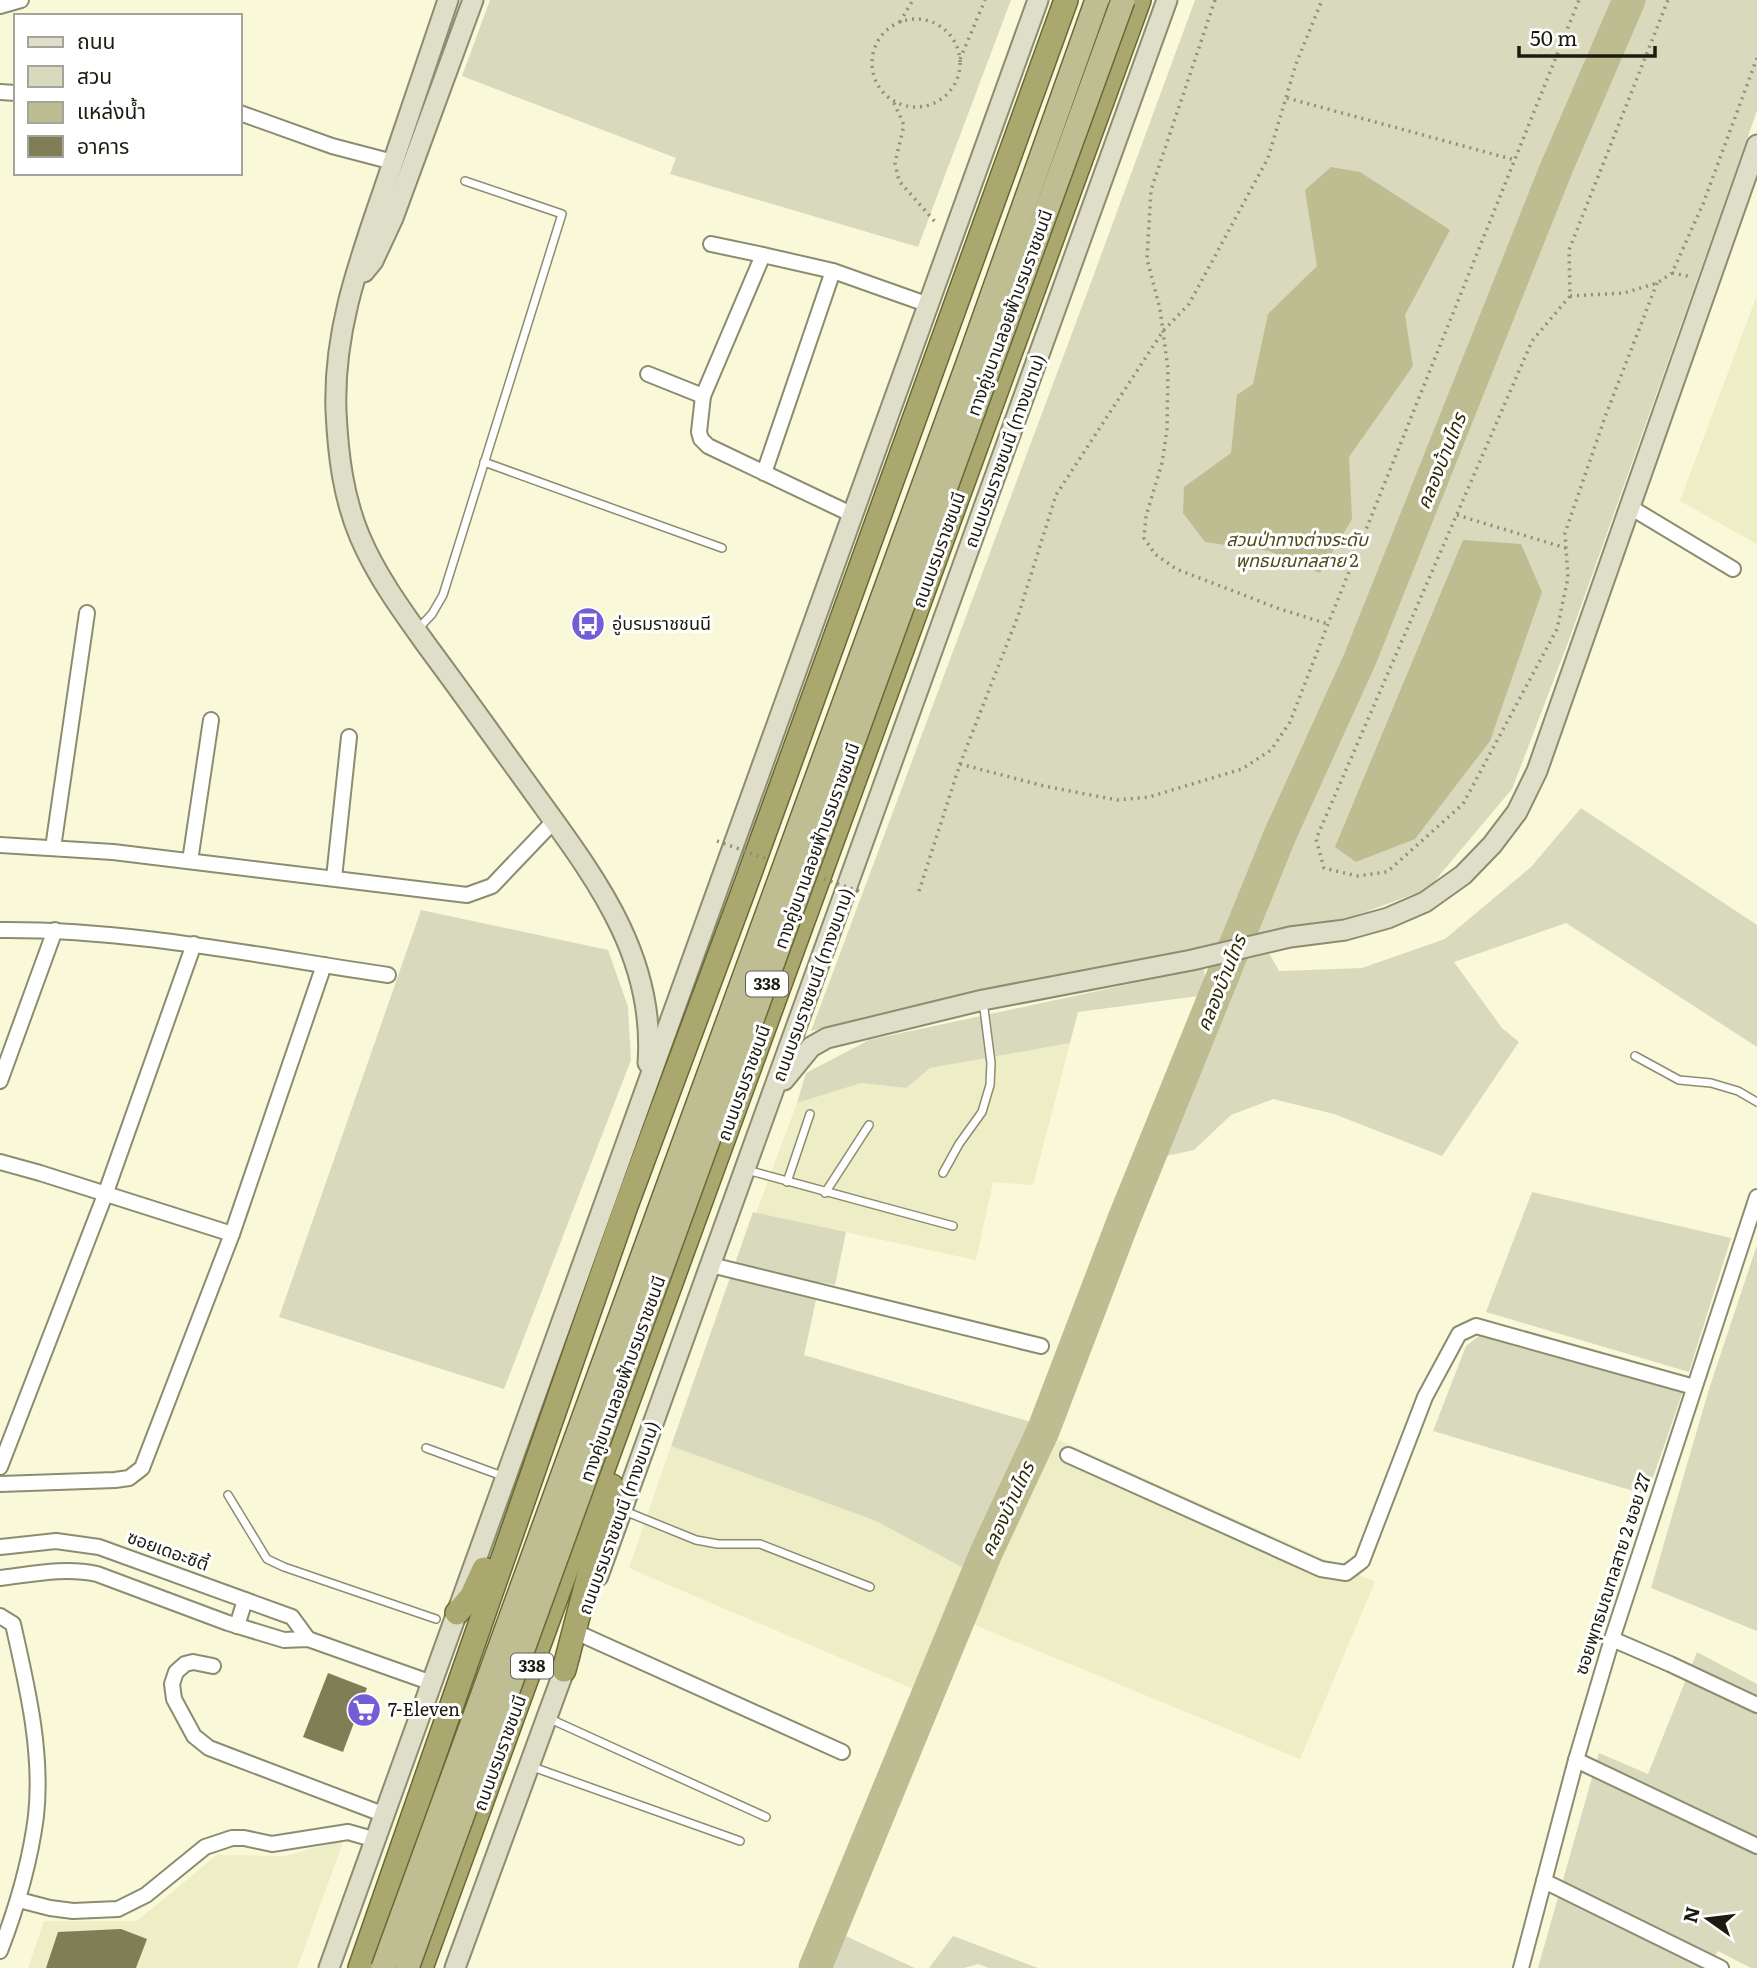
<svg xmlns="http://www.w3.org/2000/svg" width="1757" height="1968" font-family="Literata,'Noto Sans Thai',serif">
<rect width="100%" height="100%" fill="#f9f9da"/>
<g fill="#ededc6">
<polygon points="1757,295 1757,544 1680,501"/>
<polygon points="1070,1043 1033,1185 993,1182 976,1260 756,1213 797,1103 861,1083 906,1088 929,1068"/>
<polygon points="1057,1439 1375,1582 1300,1759 968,1622"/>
<polygon points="671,1446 876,1521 967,1570 918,1691 629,1568"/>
<polygon points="344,1840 297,1968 28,1968 44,1921 137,1921 217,1855 285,1856"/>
</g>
<g fill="#d9d9be">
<polygon points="490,0 1011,0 918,247 670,174 676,158 462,76"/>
<polygon points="1195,0 1757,0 1757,111 1569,640 1512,789 1428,889 1338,922 811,1031 1090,285"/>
<polygon points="1581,808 1757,925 1757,1047 1566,923 1454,962 1502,1028 1519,1042 1442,1156 1334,1114 1273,1099 1231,1115 1194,1150 1162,1157 1240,961 1269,953 1279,971 1362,968 1445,939 1531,867"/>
<polygon points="421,910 608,950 628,1007 631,1060 504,1389 279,1317"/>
<polygon points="1204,968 1206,995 1078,1012 1070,1043 930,1068 906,1088 861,1083 797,1103 806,1073 869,1040"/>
<polygon points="1532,1192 1731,1238 1689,1372 1486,1312"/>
<polygon points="753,1212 846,1232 835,1285 820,1282 804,1355 1031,1422 967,1570 876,1521 671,1446"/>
<polygon points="1757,1245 1757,1631 1651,1588 1709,1389"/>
<polygon points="1480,1335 1683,1391 1647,1495 1433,1431 1466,1346"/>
<polygon points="1697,1652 1757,1684 1757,1968 1751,1968 1718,1951 1709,1968 1538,1968 1599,1753 1648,1774"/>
<polygon points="839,1933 915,1968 826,1968"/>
<polygon points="953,1936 1038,1968 989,1968 978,1964 964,1968 929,1968"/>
</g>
<g fill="#bdbd91">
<polygon points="1331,167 1360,172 1450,230 1405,315 1413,366 1349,457 1352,519 1320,573 1269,551 1205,542 1183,513 1184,487 1231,453 1237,395 1253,384 1268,314 1317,266 1305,190"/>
<polygon points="1463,540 1521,544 1542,592 1490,741 1415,839 1356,862 1335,847"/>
</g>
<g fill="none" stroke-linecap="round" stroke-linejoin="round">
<polyline stroke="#bdbd91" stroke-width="33" points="815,1968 986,1553 1043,1431 1124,1219 1280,835 1360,659 1556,169 1629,0"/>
</g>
<g fill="#7f7e55">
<polygon points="328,1673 367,1688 343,1752 303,1737"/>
<polygon points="121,1929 147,1939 136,1968 46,1968 58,1932"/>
</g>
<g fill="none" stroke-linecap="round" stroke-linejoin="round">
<g stroke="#8c8c70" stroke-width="10">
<g id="service">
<polyline points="484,462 722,548"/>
<polyline points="417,630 432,614 443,595 562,214 465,181"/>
<polyline points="1635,1056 1679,1080 1711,1083 1738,1091 1757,1102"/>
<polyline points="747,1170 953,1226"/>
<polyline points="943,1173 959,1144 982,1112 990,1085 991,1063 983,1001"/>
<polyline points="787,1182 810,1114"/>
<polyline points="825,1193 869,1125"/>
<polyline points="426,1448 505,1477"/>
<polyline points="228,1495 267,1559 284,1567 436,1619"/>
<polyline points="622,1510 696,1540 718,1544 760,1544 870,1587"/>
<polyline points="548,1718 766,1817"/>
<polyline points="530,1766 740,1841"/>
</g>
</g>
<g stroke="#8c8c70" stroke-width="18">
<g id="minor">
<polyline points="0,6 21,0"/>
<polyline points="0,92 16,93"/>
<polyline points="240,113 332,146 393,162"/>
<polyline points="711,244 763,255"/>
<polyline points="648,374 703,396"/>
<polyline points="764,473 833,271"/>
<polyline points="1630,507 1733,569"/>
<polyline points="851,514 708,446 701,439 699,432 703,396 763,255 833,271 929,305"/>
<polyline points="0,845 113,852 467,895 492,886 554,821"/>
<polyline points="53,848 87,613"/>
<polyline points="190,861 211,720"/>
<polyline points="334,878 349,737"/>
<path d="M0,930C131,929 259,956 388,975"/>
<polyline points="0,1081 55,930"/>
<polyline points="0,1162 40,1173 232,1234"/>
<polyline points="711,1265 1041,1346"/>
<polyline points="1068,1455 1321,1569 1346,1573 1362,1561 1425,1397 1459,1334 1476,1326 1694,1387"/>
<polyline points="0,1467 105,1195 194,944"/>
<polyline points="0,1484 115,1480 129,1478 142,1468 232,1234 324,965"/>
<polyline points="0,1547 56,1541 99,1547 292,1617 308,1639"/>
<path d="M0,1578C33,1574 65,1567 97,1574L228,1623L284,1640L308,1639L432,1683"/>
<path d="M0,1616L13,1624C27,1686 43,1752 36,1816C30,1863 17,1907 0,1951"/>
<polyline points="237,1626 245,1600"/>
<polyline points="578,1633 842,1752"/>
<polyline points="1612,1639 1670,1664 1757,1705"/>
<polyline points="213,1666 193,1662 185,1664 176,1672 172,1684 174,1699 194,1736 209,1748 385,1815"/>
<polyline points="1576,1760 1757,1846"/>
<polyline points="1544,1881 1721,1968"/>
<polyline points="19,1900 50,1908 73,1911 118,1909 146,1895 205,1847 232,1838 244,1838 272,1844 348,1832 376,1840"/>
<polyline points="1521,1968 1576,1760 1612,1639 1757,1197"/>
</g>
</g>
<g stroke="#8c8c70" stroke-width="23">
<g id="secondary">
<path d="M448,0C427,61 407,122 386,183C360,259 333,330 336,411C338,454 343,497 360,537C377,577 403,612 428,647C463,694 497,742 531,789C592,874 656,953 648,1063"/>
<polyline points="364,272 373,261 393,218 473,0"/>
<polyline points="784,1080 811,1047 827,1038 983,1000 1192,960 1290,937 1345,930 1388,918 1425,902 1463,875 1492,845 1517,812 1537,771 1757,145"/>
<polyline points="598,1576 1167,0"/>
<polyline points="329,1968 1038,0"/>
<polyline points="455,1968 569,1657"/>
</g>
</g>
<g stroke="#6a6835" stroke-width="26">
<g id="trunk">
<polyline points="457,1613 471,1597 484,1569"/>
<polyline points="564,1670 612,1486"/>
<polyline points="360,1968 626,1206 743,892 1066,0"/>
<polyline points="421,1968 1139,0"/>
</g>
</g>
<g stroke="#90907b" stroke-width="3.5" stroke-dasharray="2 5" stroke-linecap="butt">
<polyline points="1215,0 1151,190 1147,259 1160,309 1168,369 1167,430 1162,463 1146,516 1144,538 1155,554 1176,569 1280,609 1328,624"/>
<circle cx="916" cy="63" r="44"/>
<polyline points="900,22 913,0"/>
<polyline points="960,59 985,0"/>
<polyline points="1287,98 1515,160"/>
<polyline points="894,103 904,125 895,163 899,181 937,224"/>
<polyline points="1672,273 1692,277"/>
<polyline points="1657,283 1605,417 1565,533 1568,578 1557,629 1463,804 1387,872 1357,876 1324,868 1316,839 1532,341 1570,296 1569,250 1668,0"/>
<polyline points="1570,296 1624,293 1657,283 1672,273 1703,204 1757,58"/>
<polyline points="1457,515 1566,548"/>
<polyline points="960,764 1044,786 1117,800 1149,797 1242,769 1271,750 1290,722 1328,624 1579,0"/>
<polyline points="919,891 960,764 1018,616 1056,495 1163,331 1189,304 1268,158 1296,64 1322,0"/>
</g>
<use href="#service" stroke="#fff" stroke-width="7"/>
<use href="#minor" stroke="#fff" stroke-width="14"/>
<use href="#secondary" stroke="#dfdec8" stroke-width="19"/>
<use href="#trunk" stroke="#aaa86e" stroke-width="23"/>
<g stroke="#6a6835" stroke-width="26" stroke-linecap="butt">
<g id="primary-bridge">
<polyline points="383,1968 967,366 1097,0"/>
<polyline points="407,1968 1123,0"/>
</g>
</g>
<g stroke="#90907b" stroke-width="3.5" stroke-dasharray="2 5" stroke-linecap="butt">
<polyline points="717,841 767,859"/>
<polyline points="824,879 859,891"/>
</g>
<use href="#primary-bridge" stroke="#bfbe92" stroke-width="23"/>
</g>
<defs>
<g id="bus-disc" transform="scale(1.75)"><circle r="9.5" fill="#735ed8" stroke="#fff"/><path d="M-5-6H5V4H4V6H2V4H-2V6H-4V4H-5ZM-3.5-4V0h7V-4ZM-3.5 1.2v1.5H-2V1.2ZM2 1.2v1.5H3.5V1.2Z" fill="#fff"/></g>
<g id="supermarket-disc" transform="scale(1.75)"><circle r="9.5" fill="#735ed8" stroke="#fff"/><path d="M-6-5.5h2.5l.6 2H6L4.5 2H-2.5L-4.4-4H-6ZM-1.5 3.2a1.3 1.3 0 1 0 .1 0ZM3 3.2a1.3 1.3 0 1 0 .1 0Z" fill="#fff"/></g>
</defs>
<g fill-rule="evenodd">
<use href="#bus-disc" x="588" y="624"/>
<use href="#supermarket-disc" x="364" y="1710"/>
</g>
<g text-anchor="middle" stroke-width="6" stroke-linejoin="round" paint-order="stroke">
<g fill="#fff" stroke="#5f5f58" stroke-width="2">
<rect x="746" y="971.5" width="42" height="25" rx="5"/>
<rect x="511" y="1653.5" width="42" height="25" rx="5"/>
</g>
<g font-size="16" font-weight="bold" fill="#1b1b10">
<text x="767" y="990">338</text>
<text x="532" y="1672">338</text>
</g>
<g font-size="18" fill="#1b1b10" stroke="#fff">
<text transform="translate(1010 313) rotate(-70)" y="6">ทางคู่ขนานลอยฟ้าบรมราชชนนี</text>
<text transform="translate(1005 451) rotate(-70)" y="6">ถนนบรมราชชนนี (ทางขนาน)</text>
<text transform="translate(939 550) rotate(-70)" y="6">ถนนบรมราชชนนี</text>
<text transform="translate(817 846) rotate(-70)" y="6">ทางคู่ขนานลอยฟ้าบรมราชชนนี</text>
<text transform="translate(813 985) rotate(-70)" y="6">ถนนบรมราชชนนี (ทางขนาน)</text>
<text transform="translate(744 1083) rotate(-70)" y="6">ถนนบรมราชชนนี</text>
<text transform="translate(623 1379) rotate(-70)" y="6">ทางคู่ขนานลอยฟ้าบรมราชชนนี</text>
<text transform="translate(619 1518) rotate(-70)" y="6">ถนนบรมราชชนนี (ทางขนาน)</text>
<text transform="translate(168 1551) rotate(20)" y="6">ซอยเดอะซิตี้</text>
<text transform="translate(1613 1574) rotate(-72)" y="6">ซอยพุทธมณฑลสาย 2 ซอย 27</text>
<text transform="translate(500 1753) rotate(-70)" y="6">ถนนบรมราชชนนี</text>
</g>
<g font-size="18" font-style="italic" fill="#4d4b18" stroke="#fff">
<text x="1297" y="546">สวนป่าทางต่างระดับ<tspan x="1297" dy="21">พุทธมณฑลสาย 2</tspan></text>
</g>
<g font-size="18" fill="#1b1b10" stroke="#fff" text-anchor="start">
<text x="612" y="630">อู่บรมราชชนนี</text>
<text x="388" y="1716">7-Eleven</text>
</g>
<g font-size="19" font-style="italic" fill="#2c2b06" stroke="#fff">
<text transform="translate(1441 461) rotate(-68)" y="7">คลองบ้านไทร</text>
<text transform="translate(1221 983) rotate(-68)" y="7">คลองบ้านไทร</text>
<text transform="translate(1007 1509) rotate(-65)" y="7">คลองบ้านไทร</text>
</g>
</g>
<rect x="14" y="14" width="228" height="161" fill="#ffffff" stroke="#a4a49f" stroke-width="2"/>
<rect x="28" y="37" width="35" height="10" fill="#dfdec8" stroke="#a4a49f" stroke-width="2"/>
<text x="77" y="49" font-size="21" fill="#1b1b10">ถนน</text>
<rect x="28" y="66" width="35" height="21" fill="#d9d9be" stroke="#a4a49f" stroke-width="2"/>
<text x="77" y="84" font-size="21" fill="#1b1b10">สวน</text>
<rect x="28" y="102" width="35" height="21" fill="#bdbd91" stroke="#a4a49f" stroke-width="2"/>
<text x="77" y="119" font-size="21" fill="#1b1b10">แหล่งน้ำ</text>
<rect x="28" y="136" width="35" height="21" fill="#7f7e55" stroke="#a4a49f" stroke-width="2"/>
<text x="77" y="154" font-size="21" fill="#1b1b10">อาคาร</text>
<g transform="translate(1708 1919) rotate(284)" stroke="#ffffff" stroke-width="5" paint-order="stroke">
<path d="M0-5L12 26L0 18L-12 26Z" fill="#1b1b10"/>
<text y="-10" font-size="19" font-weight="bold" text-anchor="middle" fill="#1b1b10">N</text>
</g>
<path d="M1519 46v10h136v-10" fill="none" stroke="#1b1b10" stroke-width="3.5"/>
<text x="1530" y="46" font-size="21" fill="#1b1b10" stroke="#ffffff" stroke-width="5" paint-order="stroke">50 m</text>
</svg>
